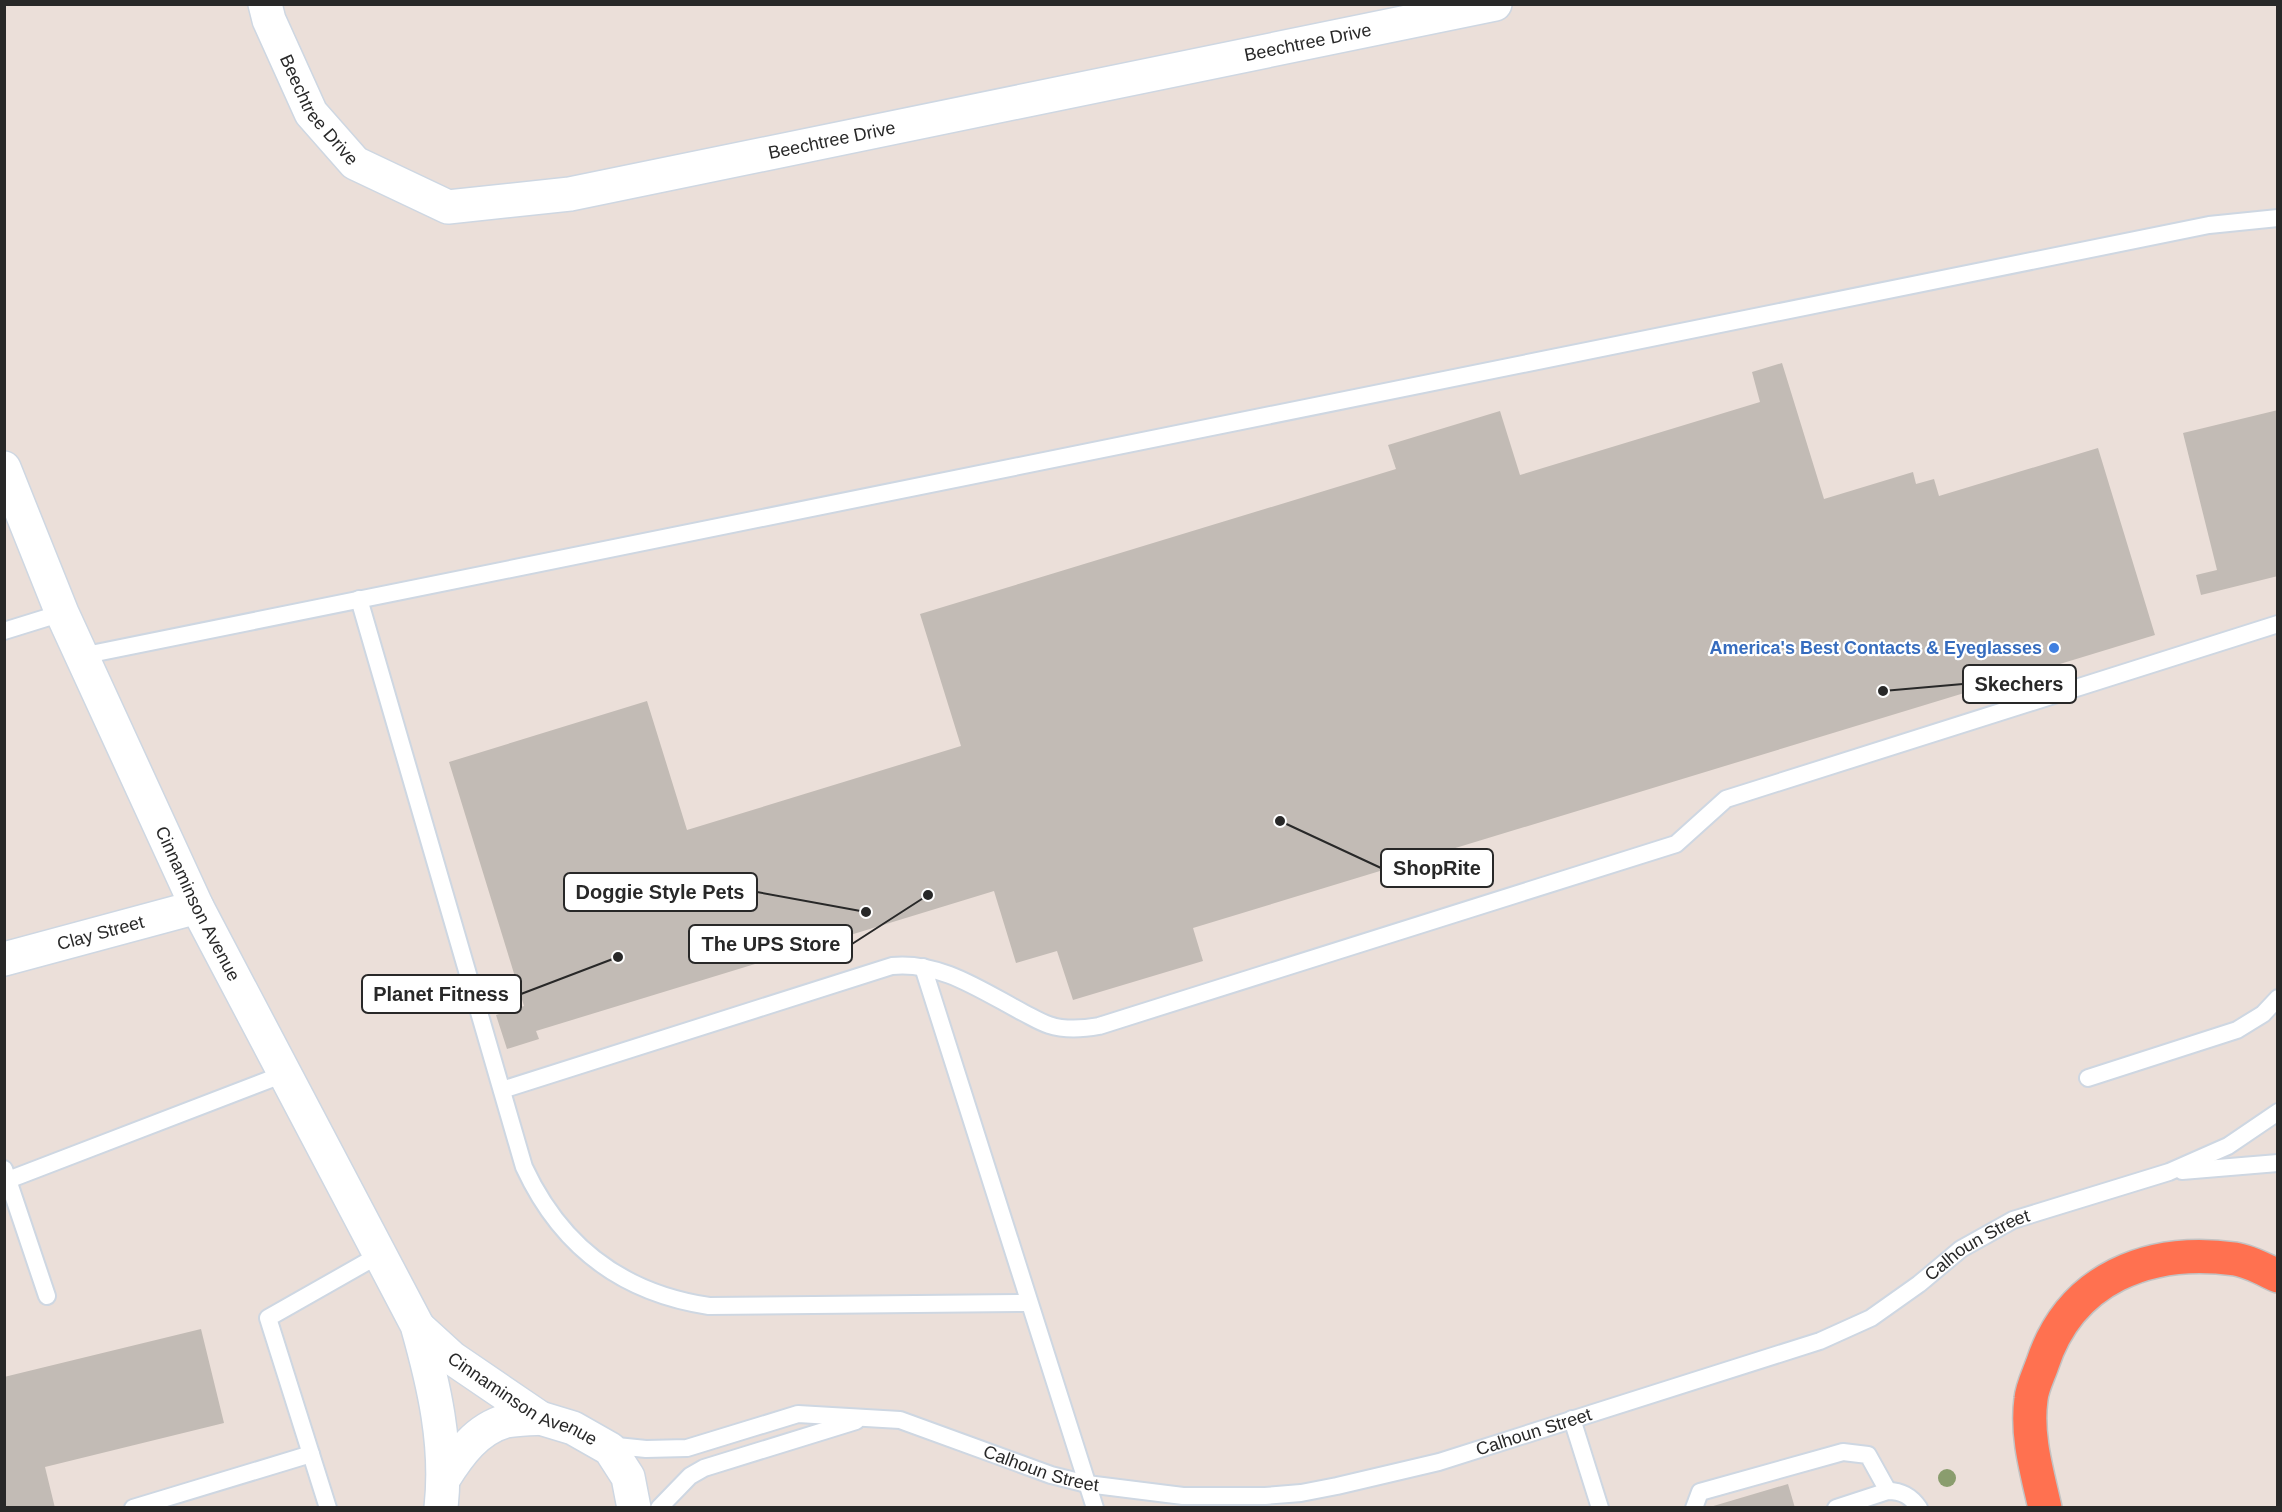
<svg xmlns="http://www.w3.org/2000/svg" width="2282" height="1512" font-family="Arial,sans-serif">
<rect width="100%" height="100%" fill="#ebdfd9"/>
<g fill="#c2bbb5">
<polygon points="1782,363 1824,499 1913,472 1916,484 1934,479 1939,496 2098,448 2155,635 1193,928 1203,961 1073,1000 1057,951 1016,963 994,891 536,1031 539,1039 507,1049 496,1015 524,1006 449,762 647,701 687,830 961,746 920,614 1396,469 1388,445 1500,411 1520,475 1760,402 1752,372"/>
<polygon points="2278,410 2278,576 2201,595 2196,575 2217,570 2183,433"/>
<polygon points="201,1329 224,1423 45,1467 55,1508 4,1508 4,1377"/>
<polygon points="1788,1484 1795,1508 1710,1508 1710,1507"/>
</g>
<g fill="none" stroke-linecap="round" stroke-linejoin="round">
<g stroke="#ced7e2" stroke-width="20">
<g id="lane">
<path d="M359,599L524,1167C561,1247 622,1293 709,1306L1029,1303"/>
<polyline points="4,631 62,613"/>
<polyline points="81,656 2209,225 2278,218"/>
<polyline points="923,967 1095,1508"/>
<polyline points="2088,1078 2237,1030 2263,1014 2278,998"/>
<path d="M502,1090L892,966C940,961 982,991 1024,1013C1032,1017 1040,1022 1049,1025C1064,1030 1083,1029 1099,1026L1676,844L1726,799L2278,624"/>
<polyline points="4,1169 8,1180 284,1074"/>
<polyline points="2182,1171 2278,1163"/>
<polyline points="8,1180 47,1296"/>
<polyline points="1572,1419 1600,1508"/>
<path id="s1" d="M607,1445L646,1449L687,1448L798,1414L900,1420L1051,1475L1087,1484L1183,1496H1265L1301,1493L1337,1486L1439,1462L1820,1341L1871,1318L1919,1284L1961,1249L2013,1220L2169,1172L2228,1146L2278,1112"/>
<polyline points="133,1508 311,1454"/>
<polyline points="328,1508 268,1318 379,1255"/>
<polyline points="659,1508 690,1476 704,1468 856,1421"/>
<polyline points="1694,1508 1700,1492 1843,1452 1868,1455 1888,1491"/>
<path d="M1836,1508L1888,1491C1902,1491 1911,1496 1919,1508"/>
</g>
</g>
<g stroke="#ced7e2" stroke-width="36">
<g id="street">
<path id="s2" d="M265,4L269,20L311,113L355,163L448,207L570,194L1495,4"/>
<path id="s3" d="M4,959L197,907"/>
</g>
</g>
<g stroke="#ced7e2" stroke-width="36">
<g id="secondary">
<path id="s4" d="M4,468L62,613L197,907L417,1325C434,1385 448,1445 441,1508"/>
<path id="s5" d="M418,1327L452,1358L540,1418L573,1428L610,1449L628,1477L634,1508"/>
<path d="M444,1478C459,1454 477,1429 506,1421C517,1419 529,1419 540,1418"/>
</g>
</g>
<g stroke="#c3c3c3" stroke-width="36">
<path id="highway" d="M2045,1508C2037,1472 2026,1436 2031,1399C2032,1388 2038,1376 2042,1365C2070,1278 2149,1247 2235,1259C2249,1261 2265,1270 2278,1276"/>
</g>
<use href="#lane" stroke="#fff" stroke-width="16"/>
<use href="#street" stroke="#fff" stroke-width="33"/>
<use href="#secondary" stroke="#fff" stroke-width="33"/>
<use href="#highway" stroke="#ff7150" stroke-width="33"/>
</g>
<circle fill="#8a9d6e" cx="1947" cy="1478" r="9"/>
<circle fill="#3f7fe0" stroke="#fff" stroke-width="2" cx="2054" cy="648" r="6"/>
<g text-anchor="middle" stroke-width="4.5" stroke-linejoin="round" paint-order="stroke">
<g font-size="18" fill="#282828" stroke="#fff">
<text dy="6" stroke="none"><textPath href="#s2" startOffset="1164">Beechtree Drive</textPath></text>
<text dy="6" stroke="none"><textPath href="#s2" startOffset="120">Beechtree Drive</textPath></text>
<text dy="6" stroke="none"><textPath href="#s2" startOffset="678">Beechtree Drive</textPath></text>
<text dy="6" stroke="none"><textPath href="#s4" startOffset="477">Cinnaminson Avenue</textPath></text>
<text dy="6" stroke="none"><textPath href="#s3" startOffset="100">Clay Street</textPath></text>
<text dy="6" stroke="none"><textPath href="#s1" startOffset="1438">Calhoun Street</textPath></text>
<text dy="6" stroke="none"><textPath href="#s5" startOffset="128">Cinnaminson Avenue</textPath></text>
<text dy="6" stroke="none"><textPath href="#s1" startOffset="952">Calhoun Street</textPath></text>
<text dy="6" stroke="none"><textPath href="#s1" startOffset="448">Calhoun Street</textPath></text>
</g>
<g font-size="18" font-weight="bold" fill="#366cbe" stroke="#fff" text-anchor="end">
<text x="2042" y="654">America's Best Contacts &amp; Eyeglasses</text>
</g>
</g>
<path fill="none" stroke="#282828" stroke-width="2" d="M1883 691L1963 684M1280 821L1381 868M866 912L757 892M928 895L852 944M618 957L521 994"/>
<g fill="#282828" stroke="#fff" stroke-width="2">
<circle cx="1883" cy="691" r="6"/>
<circle cx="1280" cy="821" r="6"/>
<circle cx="866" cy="912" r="6"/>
<circle cx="928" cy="895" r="6"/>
<circle cx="618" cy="957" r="6"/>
</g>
<g fill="#fff" stroke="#282828" stroke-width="2">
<rect x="1963" y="665" width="113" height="38" rx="6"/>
<rect x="1381" y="849" width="112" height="38" rx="6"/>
<rect x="564" y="873" width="193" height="38" rx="6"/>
<rect x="689" y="925" width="163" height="38" rx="6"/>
<rect x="362" y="975" width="159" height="38" rx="6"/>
</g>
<g font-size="20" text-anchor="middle" font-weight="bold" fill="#282828">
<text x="2019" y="691">Skechers</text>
<text x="1437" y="875">ShopRite</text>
<text x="660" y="899">Doggie Style Pets</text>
<text x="771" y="951">The UPS Store</text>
<text x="441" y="1001">Planet Fitness</text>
</g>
<rect width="2282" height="1512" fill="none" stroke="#282828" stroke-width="12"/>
</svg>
